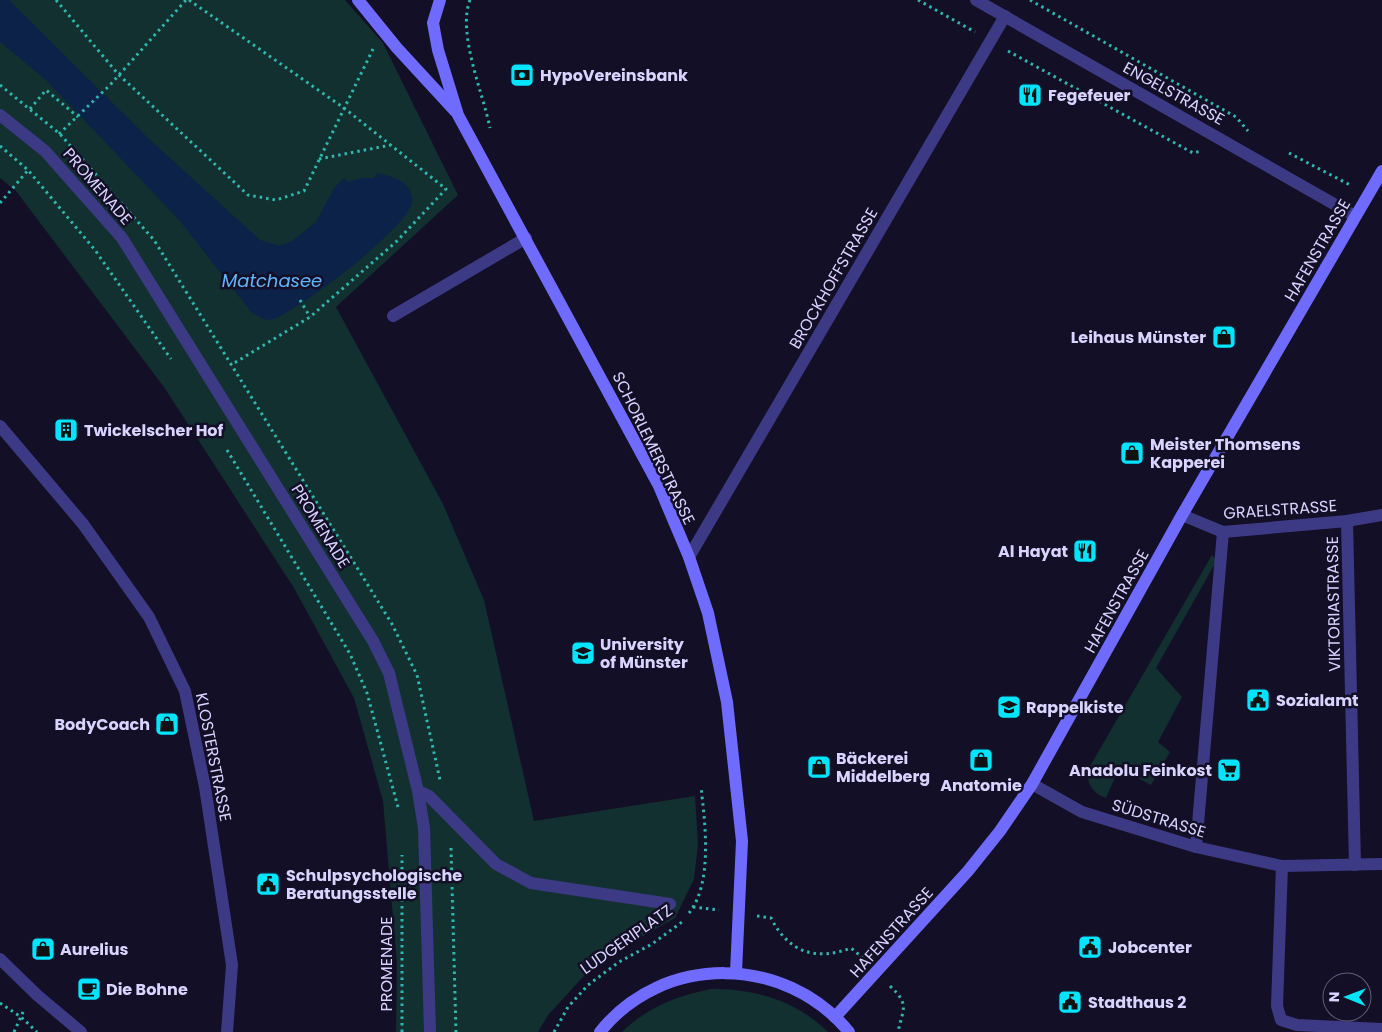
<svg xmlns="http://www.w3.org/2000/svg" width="1382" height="1032" font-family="Poppins,sans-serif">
<rect width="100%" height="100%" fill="#130f26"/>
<g fill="#12302f">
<polygon points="0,0 345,0 383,43 458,195 336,307 443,504 484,600 534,821 695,796 698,844 694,879 675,918 595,964 548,1015 538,1032 396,1032 397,964 383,801 354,698 294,588 164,387 16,191 0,178"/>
<path d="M1212,555L1217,560L1156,668L1182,697L1158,742L1170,752L1151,785L1119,768L1106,798C1092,793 1085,782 1089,768Z"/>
<path d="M711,989C756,989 795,1000 828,1032H622C648,1007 676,996 711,989Z"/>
</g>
<path fill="#0c2248" d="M0,0H9L148,138L260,240L280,246L292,241L316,222L334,188L344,178L349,182L361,178H374L377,173C393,176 417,184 411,205C402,232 302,308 274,319L266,320L252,313L180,221L46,80L0,42Z"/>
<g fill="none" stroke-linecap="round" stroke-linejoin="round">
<g stroke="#2fb8b0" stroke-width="3" stroke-dasharray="2.5 4" stroke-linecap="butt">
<polyline points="56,0 118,74 248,195 276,200 304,191 373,49"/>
<polyline points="189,0 344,108 446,189 397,241 310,317 231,365"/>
<path d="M470,0C457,33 483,93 490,128"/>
<polyline points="918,0 975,32"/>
<polyline points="1030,0 1236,117 1248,131"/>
<polyline points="1008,51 1193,153 1201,151"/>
<polyline points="0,85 60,134 154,240 392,624 417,675 440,780"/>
<polyline points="30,109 46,90 78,117"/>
<polyline points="59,134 110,85 186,0"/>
<polyline points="0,146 28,170 95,250 171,359"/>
<polyline points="1289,153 1352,186"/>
<polyline points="319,159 391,145"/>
<polyline points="0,203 29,169"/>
<polyline points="300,300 310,317"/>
<polyline points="227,450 350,654 367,693 398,807"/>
<polyline points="451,848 456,1032"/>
<polyline points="693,907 719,910"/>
<path d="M689,913C713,883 705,823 701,787"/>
<path d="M757,916L771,918C789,953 816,961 851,948L863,958"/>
<path d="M890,986C910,1005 903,1008 898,1032"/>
<polyline points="0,1003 21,1017 37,1032"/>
<polyline points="14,1032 24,1010"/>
<polyline points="402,1032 402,855"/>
<polyline points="554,1032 568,1007 588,985 619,962 652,944 682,922"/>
</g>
<g stroke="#3d3a85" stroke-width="12">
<polyline points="0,115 45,151 122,238 373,641 389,673 418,791 424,828 430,1032"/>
<polyline points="393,316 526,238"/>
<polyline points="418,791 429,796 496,864 531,883 670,904"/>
</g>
<g stroke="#3d3a85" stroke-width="12">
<polyline points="976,0 1355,216"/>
<polyline points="0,426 83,524 149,617 185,691 205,787 232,965 227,1032"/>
<polyline points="1182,515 1223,532 1347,521 1382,515"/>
<polyline points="1347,521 1355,865"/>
<polyline points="689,557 1005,16"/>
<polyline points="1032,784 1082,812 1196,847 1282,866 1382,864"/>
<polyline points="1196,847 1223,532"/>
<polyline points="1282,866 1277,1006 1281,1020 1297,1025 1382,1029"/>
<polyline points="0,959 37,995 81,1032"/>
</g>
<g stroke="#6f6bff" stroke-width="12">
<polyline points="358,0 397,48 455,111"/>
<polyline points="440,0 433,23 438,50 458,115 659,486 689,557 708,613 727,702 742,841 736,972"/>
<polyline points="835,1017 968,871 1000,831 1032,784 1182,515 1382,171"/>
<path d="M600,1032C663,953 785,954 849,1032"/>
</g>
</g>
<defs>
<g id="bank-square" transform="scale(1.25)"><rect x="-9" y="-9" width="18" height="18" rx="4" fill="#00e5ff" stroke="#130f26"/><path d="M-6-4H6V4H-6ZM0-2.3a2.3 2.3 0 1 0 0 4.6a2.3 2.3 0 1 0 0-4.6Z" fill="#111"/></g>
<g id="restaurant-square" transform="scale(1.25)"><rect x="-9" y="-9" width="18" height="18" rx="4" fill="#00e5ff" stroke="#130f26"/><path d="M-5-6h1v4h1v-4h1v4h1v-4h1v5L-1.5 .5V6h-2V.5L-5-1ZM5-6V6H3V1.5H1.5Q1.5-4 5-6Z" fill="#111"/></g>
<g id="shop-square" transform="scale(1.25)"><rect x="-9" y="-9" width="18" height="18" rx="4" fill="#00e5ff" stroke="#130f26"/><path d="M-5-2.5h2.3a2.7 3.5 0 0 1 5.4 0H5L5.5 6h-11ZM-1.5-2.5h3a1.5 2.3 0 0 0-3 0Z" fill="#111"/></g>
<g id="building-square" transform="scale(1.25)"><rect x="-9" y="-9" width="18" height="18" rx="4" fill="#00e5ff" stroke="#130f26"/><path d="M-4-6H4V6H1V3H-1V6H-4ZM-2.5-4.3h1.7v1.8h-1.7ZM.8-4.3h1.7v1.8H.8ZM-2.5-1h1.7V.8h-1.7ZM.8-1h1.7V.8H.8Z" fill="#111"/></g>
<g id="university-square" transform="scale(1.25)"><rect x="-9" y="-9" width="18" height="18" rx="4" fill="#00e5ff" stroke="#130f26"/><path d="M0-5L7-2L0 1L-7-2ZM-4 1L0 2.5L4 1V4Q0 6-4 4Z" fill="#111"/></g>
<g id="civic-square" transform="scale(1.25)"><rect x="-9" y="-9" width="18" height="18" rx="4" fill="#00e5ff" stroke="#130f26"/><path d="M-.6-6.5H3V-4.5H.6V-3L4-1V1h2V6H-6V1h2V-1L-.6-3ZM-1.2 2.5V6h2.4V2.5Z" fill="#111"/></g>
<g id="school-square" transform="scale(1.25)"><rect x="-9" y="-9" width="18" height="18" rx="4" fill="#00e5ff" stroke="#130f26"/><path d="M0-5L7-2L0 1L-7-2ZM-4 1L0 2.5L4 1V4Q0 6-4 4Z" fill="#111"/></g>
<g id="supermarket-square" transform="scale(1.25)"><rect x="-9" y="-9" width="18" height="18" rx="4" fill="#00e5ff" stroke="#130f26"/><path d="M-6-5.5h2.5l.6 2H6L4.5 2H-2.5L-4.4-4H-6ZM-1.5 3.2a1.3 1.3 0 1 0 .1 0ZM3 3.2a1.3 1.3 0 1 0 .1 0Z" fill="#111"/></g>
<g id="cafe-square" transform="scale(1.25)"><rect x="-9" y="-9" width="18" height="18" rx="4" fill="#00e5ff" stroke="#130f26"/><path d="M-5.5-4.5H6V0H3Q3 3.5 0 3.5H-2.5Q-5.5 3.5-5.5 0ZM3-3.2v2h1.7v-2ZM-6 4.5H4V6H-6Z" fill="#111"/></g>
</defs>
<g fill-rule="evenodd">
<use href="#bank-square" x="522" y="75"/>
<use href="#restaurant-square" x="1030" y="95"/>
<use href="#shop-square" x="1224" y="337"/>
<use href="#building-square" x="66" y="430"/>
<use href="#shop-square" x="1132" y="453"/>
<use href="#restaurant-square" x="1085" y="551"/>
<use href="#university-square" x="583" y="653"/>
<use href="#civic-square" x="1258" y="700"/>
<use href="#school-square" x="1009" y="707"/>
<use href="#shop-square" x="167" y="724"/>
<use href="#shop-square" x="981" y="760"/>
<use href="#shop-square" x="819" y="767"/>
<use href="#supermarket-square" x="1229" y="770"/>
<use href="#civic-square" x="268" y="884"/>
<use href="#civic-square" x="1090" y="947"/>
<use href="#shop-square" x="43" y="949"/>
<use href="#cafe-square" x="89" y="989"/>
<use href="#civic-square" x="1070" y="1002"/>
</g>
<g text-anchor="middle" stroke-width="5" stroke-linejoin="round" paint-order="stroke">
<g font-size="16" font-weight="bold" fill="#d9d4ff" stroke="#130f26" text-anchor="start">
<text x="540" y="81">HypoVereinsbank</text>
<text x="1048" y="101">Fegefeuer</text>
<text x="1206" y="343" text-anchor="end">Leihaus Münster</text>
<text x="84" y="436">Twickelscher Hof</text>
<text x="1150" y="450">Meister Thomsens<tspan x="1150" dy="18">Kapperei</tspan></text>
<text x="1068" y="557" text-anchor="end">Al Hayat</text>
<text x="600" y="650">University<tspan x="600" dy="18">of Münster</tspan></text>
<text x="1276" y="706">Sozialamt</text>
<text x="1026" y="713">Rappelkiste</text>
<text x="150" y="730" text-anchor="end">BodyCoach</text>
<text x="836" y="764">Bäckerei<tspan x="836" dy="18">Middelberg</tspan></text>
<text x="1212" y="776" text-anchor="end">Anadolu Feinkost</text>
<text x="981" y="791" text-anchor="middle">Anatomie</text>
<text x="286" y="881">Schulpsychologische<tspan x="286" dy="18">Beratungsstelle</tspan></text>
<text x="1108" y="953">Jobcenter</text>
<text x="60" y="955">Aurelius</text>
<text x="106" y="995">Die Bohne</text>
<text x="1088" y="1008">Stadthaus 2</text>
</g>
<g font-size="16" fill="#d9d4ff" stroke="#130f26">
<text transform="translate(1174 93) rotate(29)" y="6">ENGELSTRASSE</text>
<text transform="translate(98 186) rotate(49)" y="6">PROMENADE</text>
<text transform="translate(1317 250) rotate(-60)" y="6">HAFENSTRASSE</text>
<text transform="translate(833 278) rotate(-60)" y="6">BROCKHOFFSTRASSE</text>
<text transform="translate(654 448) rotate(64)" y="6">SCHORLEMERSTRASSE</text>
<text transform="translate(1280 509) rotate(-4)" y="6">GRAELSTRASSE</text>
<text transform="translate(321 526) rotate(58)" y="6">PROMENADE</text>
<text transform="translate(1116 601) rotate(-61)" y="6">HAFENSTRASSE</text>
<text transform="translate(1333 604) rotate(-91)" y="6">VIKTORIASTRASSE</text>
<text transform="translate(214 757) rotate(79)" y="6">KLOSTERSTRASSE</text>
<text transform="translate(1159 818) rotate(17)" y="6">SÜDSTRASSE</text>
<text transform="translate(891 932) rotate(-48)" y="6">HAFENSTRASSE</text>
<text transform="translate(626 939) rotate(-35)" y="6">LUDGERIPLATZ</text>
<text transform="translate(386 964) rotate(-90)" y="6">PROMENADE</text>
</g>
<g font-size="18" font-style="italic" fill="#62b6ff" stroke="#130f26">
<text x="272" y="287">Matchasee</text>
</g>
</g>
<g transform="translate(1347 997) rotate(271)"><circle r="24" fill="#130f26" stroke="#625e7d"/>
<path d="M0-4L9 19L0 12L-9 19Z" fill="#00e5ff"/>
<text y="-8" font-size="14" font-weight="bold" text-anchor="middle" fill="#d9d4ff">N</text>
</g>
</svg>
